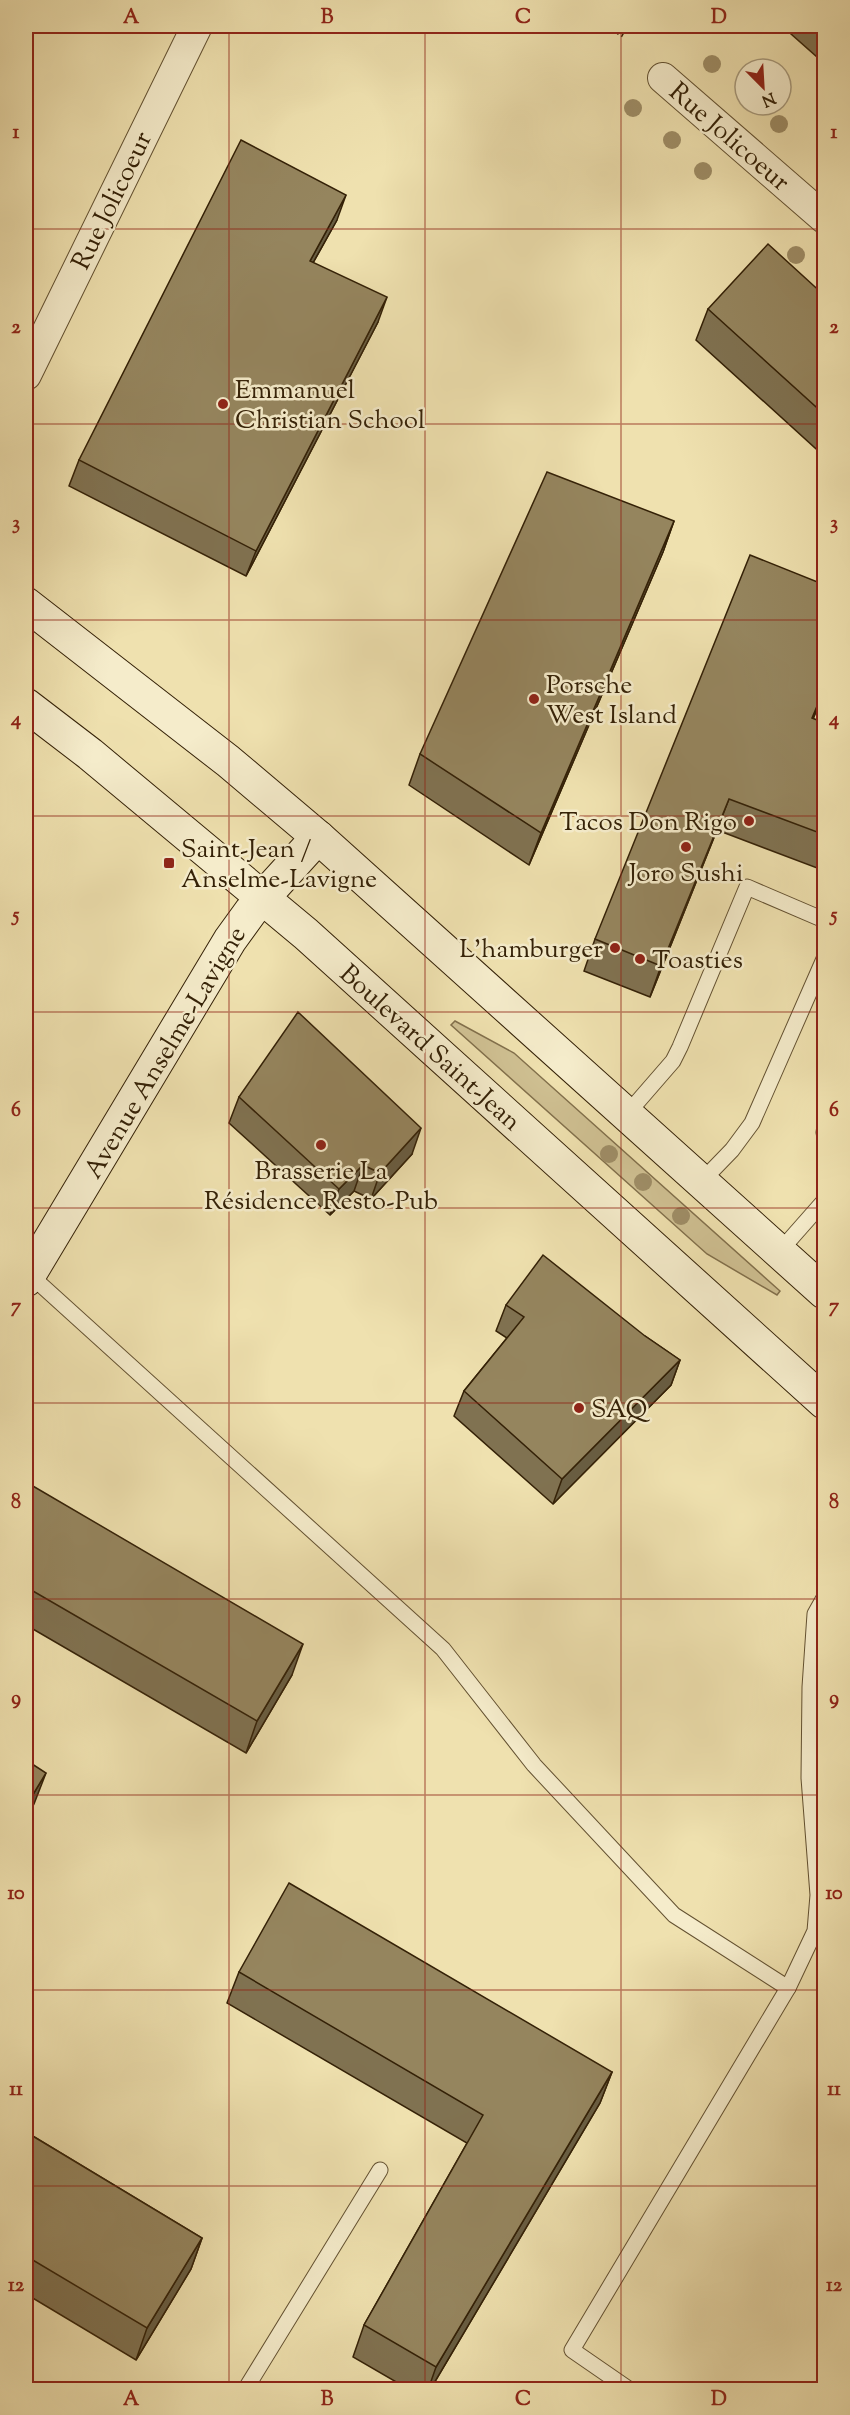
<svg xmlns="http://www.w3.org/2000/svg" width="850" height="2415" font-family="'Sorts Mill Goudy',serif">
<rect width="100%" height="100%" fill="#efe1af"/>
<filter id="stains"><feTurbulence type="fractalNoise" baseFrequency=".00333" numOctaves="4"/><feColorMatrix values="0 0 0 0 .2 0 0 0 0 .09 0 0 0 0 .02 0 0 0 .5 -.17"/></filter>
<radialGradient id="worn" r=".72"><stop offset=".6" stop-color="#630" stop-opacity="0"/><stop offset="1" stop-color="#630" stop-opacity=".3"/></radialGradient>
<polygon fill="#cfc092" stroke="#82704c" stroke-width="1.5" points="455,1021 514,1053 780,1291 777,1295 707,1254 451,1025"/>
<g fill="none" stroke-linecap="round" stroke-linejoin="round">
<g stroke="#635131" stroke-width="17">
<g id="lane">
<polyline points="627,1114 673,1061 680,1047 747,887 824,920"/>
<polyline points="824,1132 824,1133"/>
<polyline points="701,1182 732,1150 752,1123 824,959"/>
<polyline points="779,1252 824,1201"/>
<polyline points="29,1274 443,1649 534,1765 674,1915 788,1988"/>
<polyline points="245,2390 380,2170"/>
<polyline points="630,2390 572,2350 788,1988 815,1931 818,1895 809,1778 810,1687 815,1614 824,1598"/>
</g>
</g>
<g stroke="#635131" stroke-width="32">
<g id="street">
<polyline points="663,78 824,218"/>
<polyline points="26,375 197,26"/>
</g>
</g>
<g stroke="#342107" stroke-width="35">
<g id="secondary">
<polyline points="26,604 228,761 318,837 824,1292"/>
<polyline points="26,705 90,754 306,934 824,1402"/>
<polyline points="26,1280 230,940 251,911 318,837"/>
</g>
</g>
<polyline stroke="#342107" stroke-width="4" stroke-dasharray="1.5 3" stroke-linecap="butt" points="606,26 624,36"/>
<use href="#lane" stroke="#f5eccb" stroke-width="15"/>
<use href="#street" stroke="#f5eccb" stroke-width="30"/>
<use href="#secondary" stroke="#f5eccb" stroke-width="33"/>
</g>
<g fill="#9e8d66">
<circle cx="712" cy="64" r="9"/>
<circle cx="633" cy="108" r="9"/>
<circle cx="779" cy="124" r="9"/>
<circle cx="672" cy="140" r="9"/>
<circle cx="703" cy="171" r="9"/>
<circle cx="796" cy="255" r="9"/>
<circle cx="609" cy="1154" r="9"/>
<circle cx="643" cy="1182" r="9"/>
<circle cx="681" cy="1216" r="9"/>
</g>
<g fill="#807251" stroke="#342107" stroke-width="1.5">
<polygon points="782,26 825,26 825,64"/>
<polygon points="337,220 313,263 378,322 246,576 69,486 79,460"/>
<polygon points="825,296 825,457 696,340 708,309"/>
<polygon points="674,521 663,552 529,865 409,785 420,754"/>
<polygon points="825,585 825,690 813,719 825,723 825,871 717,830 650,997 584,971 595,939"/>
<polygon points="239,1097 412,1154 371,1199 354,1191 330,1215 229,1123"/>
<polygon points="506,1305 645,1336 680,1360 671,1385 553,1504 454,1416 464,1391 507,1338 496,1331"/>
<polygon points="26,1482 292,1675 246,1753 26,1625"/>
<polygon points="239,1972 612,2072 600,2103 430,2390 410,2390 353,2357 364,2325 467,2143 227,2003"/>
<polygon points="26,2132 202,2238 191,2269 136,2360 26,2294"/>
</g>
<g fill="#685d42" stroke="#342107" stroke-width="1.5">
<polygon points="346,195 337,220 300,286 310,261"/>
<polygon points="387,297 378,322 246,576 256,551"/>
<polygon points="674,521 663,552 529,865 541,833"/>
<polygon points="825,687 825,690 800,750 812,718"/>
<polygon points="729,799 717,830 650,997 661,966"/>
<polygon points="421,1128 412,1154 371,1199 380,1173"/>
<polygon points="363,1165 354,1191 330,1215 339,1189"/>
<polygon points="680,1360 671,1385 553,1504 562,1479"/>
<polygon points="303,1644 292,1675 246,1753 257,1721"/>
<polygon points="46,1773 34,1804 26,1819 26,1806"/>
<polygon points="612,2072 600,2103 430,2390 428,2390 436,2367"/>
<polygon points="202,2238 191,2269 136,2360 147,2328"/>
</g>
<g fill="#95855e" stroke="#342107" stroke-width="1.5">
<polygon points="819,26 825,26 825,30"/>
<polygon points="241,140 346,195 310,261 387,297 256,551 79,460"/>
<polygon points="768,244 825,296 825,415 708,309"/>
<polygon points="547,472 674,521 541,833 420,754"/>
<polygon points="750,555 825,585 825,687 812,718 825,723 825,835 729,799 661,966 595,939"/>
<polygon points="298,1012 421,1128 380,1173 363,1165 339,1189 239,1097"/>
<polygon points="543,1255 645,1336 680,1360 562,1479 464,1391 524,1317 506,1305"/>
<polygon points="26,1482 303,1644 257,1721 26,1587"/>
<polygon points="26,1760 46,1773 26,1806"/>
<polygon points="289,1883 612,2072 436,2367 364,2325 483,2115 239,1972"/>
<polygon points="26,2132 202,2238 147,2328 26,2256"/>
</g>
<path fill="none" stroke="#8f2418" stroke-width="1.5" stroke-opacity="0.55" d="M229,26V2390M425,26V2390M621,26V2390M26,229H824M26,424H824M26,620H824M26,816H824M26,1012H824M26,1208H824M26,1403H824M26,1599H824M26,1795H824M26,1990H824M26,2186H824"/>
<g fill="#8f2418" stroke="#f5eccb" stroke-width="2">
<circle cx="223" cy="404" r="6"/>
<circle cx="534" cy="699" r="6"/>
<circle cx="749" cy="821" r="6"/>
<circle cx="686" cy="847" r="6"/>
<rect x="163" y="857" width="12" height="12" rx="3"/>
<circle cx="615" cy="948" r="6"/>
<circle cx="640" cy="959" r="6"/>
<circle cx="321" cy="1145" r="6"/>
<circle cx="579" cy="1408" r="6"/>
</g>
<g text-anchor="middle" stroke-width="5" stroke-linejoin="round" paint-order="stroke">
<g font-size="26" fill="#342107" stroke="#f5eccb">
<text transform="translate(730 136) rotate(41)" y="9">Rue Jolicoeur</text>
<text transform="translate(111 200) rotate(-64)" y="9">Rue Jolicoeur</text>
<text transform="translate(431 1047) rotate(42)" y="9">Boulevard Saint-Jean</text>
<text transform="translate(164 1052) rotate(-59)" y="9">Avenue Anselme-Lavigne</text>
</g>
<g font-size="26" fill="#342107" stroke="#f5eccb" text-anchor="start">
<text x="235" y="398">Emmanuel<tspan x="235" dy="30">Christian School</tspan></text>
<text x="546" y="693">Porsche<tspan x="546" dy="30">West Island</tspan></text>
<text x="737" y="830" text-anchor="end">Tacos Don Rigo</text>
<text x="181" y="857">Saint-Jean /<tspan x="181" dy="30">Anselme-Lavigne</tspan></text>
<text x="686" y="881" text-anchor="middle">Joro Sushi</text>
<text x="603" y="957" text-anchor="end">L'hamburger</text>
<text x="652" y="968">Toasties</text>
<text x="321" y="1179" text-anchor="middle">Brasserie La<tspan x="321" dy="30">Résidence Resto-Pub</tspan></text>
<text x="591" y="1417">SAQ</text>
</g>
</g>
<rect width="850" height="2415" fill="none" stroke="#efe1af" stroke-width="66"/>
<g transform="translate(763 87) rotate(156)"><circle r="28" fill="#f5eccb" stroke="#a89b7d" stroke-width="1.5"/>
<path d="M0-4.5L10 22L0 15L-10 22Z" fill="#8f2418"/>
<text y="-9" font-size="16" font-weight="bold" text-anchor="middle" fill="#342107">N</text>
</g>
<rect x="33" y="33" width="784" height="2349" fill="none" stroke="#8f2418" stroke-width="2"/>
<g font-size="20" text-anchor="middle" font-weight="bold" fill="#8f2418">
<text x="131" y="23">A</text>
<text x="327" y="23">B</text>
<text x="523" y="23">C</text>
<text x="719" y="23">D</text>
<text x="16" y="138">1</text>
<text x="834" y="138">1</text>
<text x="16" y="333">2</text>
<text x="834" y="333">2</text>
<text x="16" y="529">3</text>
<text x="834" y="529">3</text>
<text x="16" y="725">4</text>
<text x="834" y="725">4</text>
<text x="16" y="921">5</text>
<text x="834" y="921">5</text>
<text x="16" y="1116">6</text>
<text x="834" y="1116">6</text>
<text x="16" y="1312">7</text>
<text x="834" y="1312">7</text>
<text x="16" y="1508">8</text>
<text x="834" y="1508">8</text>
<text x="16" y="1704">9</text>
<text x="834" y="1704">9</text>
<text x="16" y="1899">10</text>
<text x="834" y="1899">10</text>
<text x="16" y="2095">11</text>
<text x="834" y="2095">11</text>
<text x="16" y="2291">12</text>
<text x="834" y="2291">12</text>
<text x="131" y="2405">A</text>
<text x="327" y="2405">B</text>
<text x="523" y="2405">C</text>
<text x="719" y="2405">D</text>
</g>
<rect width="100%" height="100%" filter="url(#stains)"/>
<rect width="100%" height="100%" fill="url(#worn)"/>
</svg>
